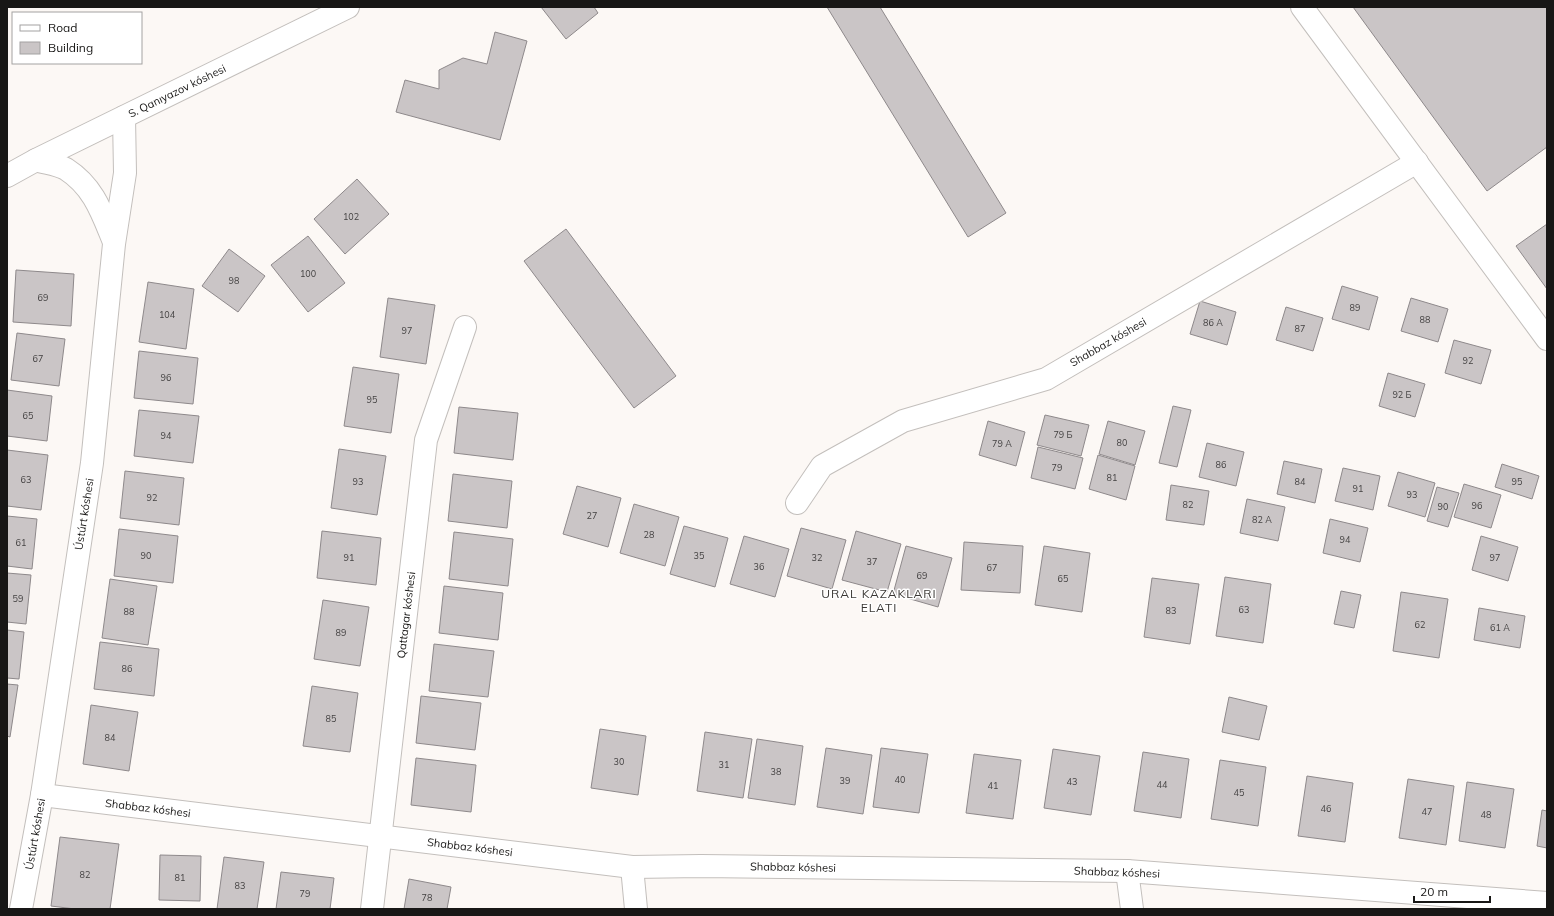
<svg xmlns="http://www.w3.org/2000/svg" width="1554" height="916" font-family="Mulish,sans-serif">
<rect width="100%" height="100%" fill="#fcf8f5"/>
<g fill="#cac5c6" stroke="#8e898b">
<polygon points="541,7 594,7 598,13 566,39"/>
<polygon points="827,7 880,7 1006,213 968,237"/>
<polygon points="1353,7 1547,7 1547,147 1487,191"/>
<polygon points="495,32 527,41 500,140 396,112 405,80 439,89 439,70 463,58 487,64"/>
<polygon points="357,179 389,214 345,254 314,219"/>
<polygon points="1547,224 1547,289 1516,246"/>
<polygon points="566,229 676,376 634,408 524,261"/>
<polygon points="308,236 345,283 308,312 271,265"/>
<polygon points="229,249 265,276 238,312 202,286"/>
<polygon points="16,270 74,274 71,326 13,322"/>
<polygon points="148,282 194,289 186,349 139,342"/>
<polygon points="1342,286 1378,297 1369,330 1332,319"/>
<polygon points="388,298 435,305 426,364 380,357"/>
<polygon points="1411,298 1448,309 1438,342 1401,331"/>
<polygon points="1200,301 1236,312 1227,345 1190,334"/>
<polygon points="1286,307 1323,318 1313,351 1276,340"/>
<polygon points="17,333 65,339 59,386 11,380"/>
<polygon points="1454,340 1491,350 1481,384 1445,373"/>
<polygon points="139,351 198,358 193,404 134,398"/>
<polygon points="353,367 399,374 391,433 344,426"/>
<polygon points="1388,373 1425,384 1415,417 1379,406"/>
<polygon points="7,390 52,396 47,441 7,436"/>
<polygon points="1173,406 1191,410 1177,467 1159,463"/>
<polygon points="459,407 518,413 513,460 454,453"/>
<polygon points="139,410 199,416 193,463 134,456"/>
<polygon points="1045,415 1089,425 1081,456 1037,445"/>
<polygon points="988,421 1025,432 1016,466 979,455"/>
<polygon points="1108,421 1145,431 1135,465 1099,454"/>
<polygon points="1207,443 1244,452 1236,486 1199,477"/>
<polygon points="1038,447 1083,458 1075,489 1031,478"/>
<polygon points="339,449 386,456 377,515 331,508"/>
<polygon points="7,450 48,455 41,510 7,506"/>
<polygon points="1098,455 1135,466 1126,500 1089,489"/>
<polygon points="1284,461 1322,469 1315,503 1277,494"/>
<polygon points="1502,464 1539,476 1532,499 1495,487"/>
<polygon points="1343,468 1380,476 1373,510 1335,501"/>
<polygon points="125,471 184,478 179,525 120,518"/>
<polygon points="1398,472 1435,483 1425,517 1388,506"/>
<polygon points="453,474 512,481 507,528 448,521"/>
<polygon points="1464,484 1501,495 1491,528 1454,517"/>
<polygon points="1171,485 1209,491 1204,525 1166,520"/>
<polygon points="577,486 621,498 608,547 563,534"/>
<polygon points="1437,487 1459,493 1448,527 1427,521"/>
<polygon points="1247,499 1285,507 1278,541 1240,533"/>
<polygon points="634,504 679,517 665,566 620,553"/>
<polygon points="7,516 37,519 32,569 7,566"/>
<polygon points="1330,519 1368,528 1360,562 1323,553"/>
<polygon points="684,526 728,538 715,587 670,574"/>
<polygon points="801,528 846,540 832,589 787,576"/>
<polygon points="119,529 178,536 173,583 114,576"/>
<polygon points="322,531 381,538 376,585 317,578"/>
<polygon points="856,531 901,544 887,592 842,580"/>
<polygon points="454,532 513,539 508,586 449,579"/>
<polygon points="744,536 789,549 775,597 730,584"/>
<polygon points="1481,536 1518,547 1508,581 1472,570"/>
<polygon points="964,542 1023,546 1020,593 961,590"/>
<polygon points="906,546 952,558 938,607 893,594"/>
<polygon points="1044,546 1090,553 1082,612 1035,605"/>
<polygon points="7,573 31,575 26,624 7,622"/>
<polygon points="1225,577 1271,584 1263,643 1216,636"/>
<polygon points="1152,578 1199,584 1190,644 1144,637"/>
<polygon points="110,579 157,586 148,645 102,638"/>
<polygon points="444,586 503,593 498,640 439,633"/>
<polygon points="1341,591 1361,595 1354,628 1334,624"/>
<polygon points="1401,592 1448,599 1439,658 1393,651"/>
<polygon points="323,600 369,607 360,666 314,659"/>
<polygon points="1479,608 1525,616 1520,648 1474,640"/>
<polygon points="7,630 24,632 19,679 7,678"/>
<polygon points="100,642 159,649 154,696 94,689"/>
<polygon points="434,644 494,651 488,697 429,691"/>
<polygon points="7,684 18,685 10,737 7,736"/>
<polygon points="312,686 358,693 350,752 303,746"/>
<polygon points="421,696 481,703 475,750 416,743"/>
<polygon points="1229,697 1267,706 1259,740 1222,732"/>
<polygon points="91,705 138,712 129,771 83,764"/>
<polygon points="600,729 646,736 638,795 591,788"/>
<polygon points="705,732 752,739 743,798 697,791"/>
<polygon points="757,739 803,746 795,805 748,798"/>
<polygon points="826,748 872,755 863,814 817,807"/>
<polygon points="881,748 928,754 919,813 873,807"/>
<polygon points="1053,749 1100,756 1091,815 1044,808"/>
<polygon points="1143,752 1189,759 1181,818 1134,811"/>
<polygon points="974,754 1021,760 1013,819 966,813"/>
<polygon points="416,758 476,765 471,812 411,805"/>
<polygon points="1220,760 1266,767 1258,826 1211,819"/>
<polygon points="1307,776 1353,783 1345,842 1298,836"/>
<polygon points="1408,779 1454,786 1446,845 1399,838"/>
<polygon points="1467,782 1514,789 1505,848 1459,841"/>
<polygon points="1542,810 1547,811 1547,848 1537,846"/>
<polygon points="60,837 119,844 110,909 75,909 51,906"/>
<polygon points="160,855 201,856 200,901 159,900"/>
<polygon points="224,857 264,862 257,909 217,909"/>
<polygon points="281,872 334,878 330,909 276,909"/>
<polygon points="409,879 451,887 447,909 404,909"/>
</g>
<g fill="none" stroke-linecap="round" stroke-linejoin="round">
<g stroke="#c3bfbc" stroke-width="24">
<g id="minor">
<polyline points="1302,7 1547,339"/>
<path d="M36,160C45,163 57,164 66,169C94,187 102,213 114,242"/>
<polyline points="7,176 36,160 348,7"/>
<polyline points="797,503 822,466 903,421 1046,379 1417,162"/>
<polyline points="42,795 632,867 701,866 1127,871 1547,903"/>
<polyline points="632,867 636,909"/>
<polyline points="1127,871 1132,909"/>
<polyline points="21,909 42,795 92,463 114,244 125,173 124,117"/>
<polyline points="372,909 426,440 465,327"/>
</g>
</g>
<use href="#minor" stroke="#fff" stroke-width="22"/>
</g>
<g text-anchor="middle" stroke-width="3" stroke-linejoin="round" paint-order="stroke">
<g font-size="9" fill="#444242">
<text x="351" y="220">102</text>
<text x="308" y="277">100</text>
<text x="234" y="284">98</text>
<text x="43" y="301">69</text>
<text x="1355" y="311">89</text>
<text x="167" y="318">104</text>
<text x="1425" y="323">88</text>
<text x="1213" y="326">86 А</text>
<text x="1300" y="332">87</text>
<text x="407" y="334">97</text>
<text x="38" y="362">67</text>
<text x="1468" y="364">92</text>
<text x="166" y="381">96</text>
<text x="1402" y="398">92 Б</text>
<text x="372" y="403">95</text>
<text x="28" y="419">65</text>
<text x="1063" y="438">79 Б</text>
<text x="166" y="439">94</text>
<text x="1122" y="446">80</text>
<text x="1002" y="447">79 А</text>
<text x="1221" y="468">86</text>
<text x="1057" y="471">79</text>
<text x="1112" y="481">81</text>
<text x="26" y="483">63</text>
<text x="358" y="485">93</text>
<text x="1300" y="485">84</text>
<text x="1517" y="485">95</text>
<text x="1358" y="492">91</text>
<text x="1412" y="498">93</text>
<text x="152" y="501">92</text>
<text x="1188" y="508">82</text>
<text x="1477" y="509">96</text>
<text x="1443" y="510">90</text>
<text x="592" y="519">27</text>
<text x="1262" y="523">82 А</text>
<text x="649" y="538">28</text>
<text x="1345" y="543">94</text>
<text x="21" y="546">61</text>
<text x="146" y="559">90</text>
<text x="699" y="559">35</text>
<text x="349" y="561">91</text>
<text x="817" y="561">32</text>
<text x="1495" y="561">97</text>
<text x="872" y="565">37</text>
<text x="759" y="570">36</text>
<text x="992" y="571">67</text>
<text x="922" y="579">69</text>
<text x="1063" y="582">65</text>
<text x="18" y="602">59</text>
<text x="1244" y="613">63</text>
<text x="1171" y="614">83</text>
<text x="129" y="615">88</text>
<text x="1420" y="628">62</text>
<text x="1500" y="631">61 А</text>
<text x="341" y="636">89</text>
<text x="127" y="672">86</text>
<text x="331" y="722">85</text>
<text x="110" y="741">84</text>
<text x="619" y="765">30</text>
<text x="724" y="768">31</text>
<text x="776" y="775">38</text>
<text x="900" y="783">40</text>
<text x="845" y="784">39</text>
<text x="1072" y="785">43</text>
<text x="1162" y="788">44</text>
<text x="993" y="789">41</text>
<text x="1239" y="796">45</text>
<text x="1326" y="812">46</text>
<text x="1427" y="815">47</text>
<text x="1486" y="818">48</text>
<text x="85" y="878">82</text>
<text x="180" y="881">81</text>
<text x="240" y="889">83</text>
<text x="305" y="897">79</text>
<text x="427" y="901">78</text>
</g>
<g font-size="11" fill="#181716" stroke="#fff">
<text transform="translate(177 91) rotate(-26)" y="4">S. Qanıyazov kóshesi</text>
<text transform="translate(1108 342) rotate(-30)" y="4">Shabbaz kóshesi</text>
<text transform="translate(84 514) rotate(-81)" y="4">Ústúrt kóshesi</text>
<text transform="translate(406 615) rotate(-83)" y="4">Qattagar kóshesi</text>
<text transform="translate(148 808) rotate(7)" y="4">Shabbaz kóshesi</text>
<text transform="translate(35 834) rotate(-80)" y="4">Ústúrt kóshesi</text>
<text transform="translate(470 847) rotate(7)" y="4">Shabbaz kóshesi</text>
<text transform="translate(793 867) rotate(1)" y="4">Shabbaz kóshesi</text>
<text transform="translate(1117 872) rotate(2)" y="4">Shabbaz kóshesi</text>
</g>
<g font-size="12" letter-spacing="1" fill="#3a3734" stroke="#fff">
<text x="879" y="598">URAL KAZAKLARI<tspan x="879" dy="14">ELATI</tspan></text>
</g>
</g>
<rect width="1554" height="916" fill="none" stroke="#181716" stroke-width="16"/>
<rect x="12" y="12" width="130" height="52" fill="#ffffff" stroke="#a3a2a2"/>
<rect x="20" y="25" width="20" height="6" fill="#ffffff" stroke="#a3a2a2"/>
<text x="48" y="32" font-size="12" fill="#181716">Road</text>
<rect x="20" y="42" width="20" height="12" fill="#cac5c6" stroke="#a3a2a2"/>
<text x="48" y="52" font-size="12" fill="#181716">Building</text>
<path d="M1414 896v6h76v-6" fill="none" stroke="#181716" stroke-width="2"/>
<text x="1420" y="896" font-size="12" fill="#181716" stroke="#ffffff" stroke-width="3" paint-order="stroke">20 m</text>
</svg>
